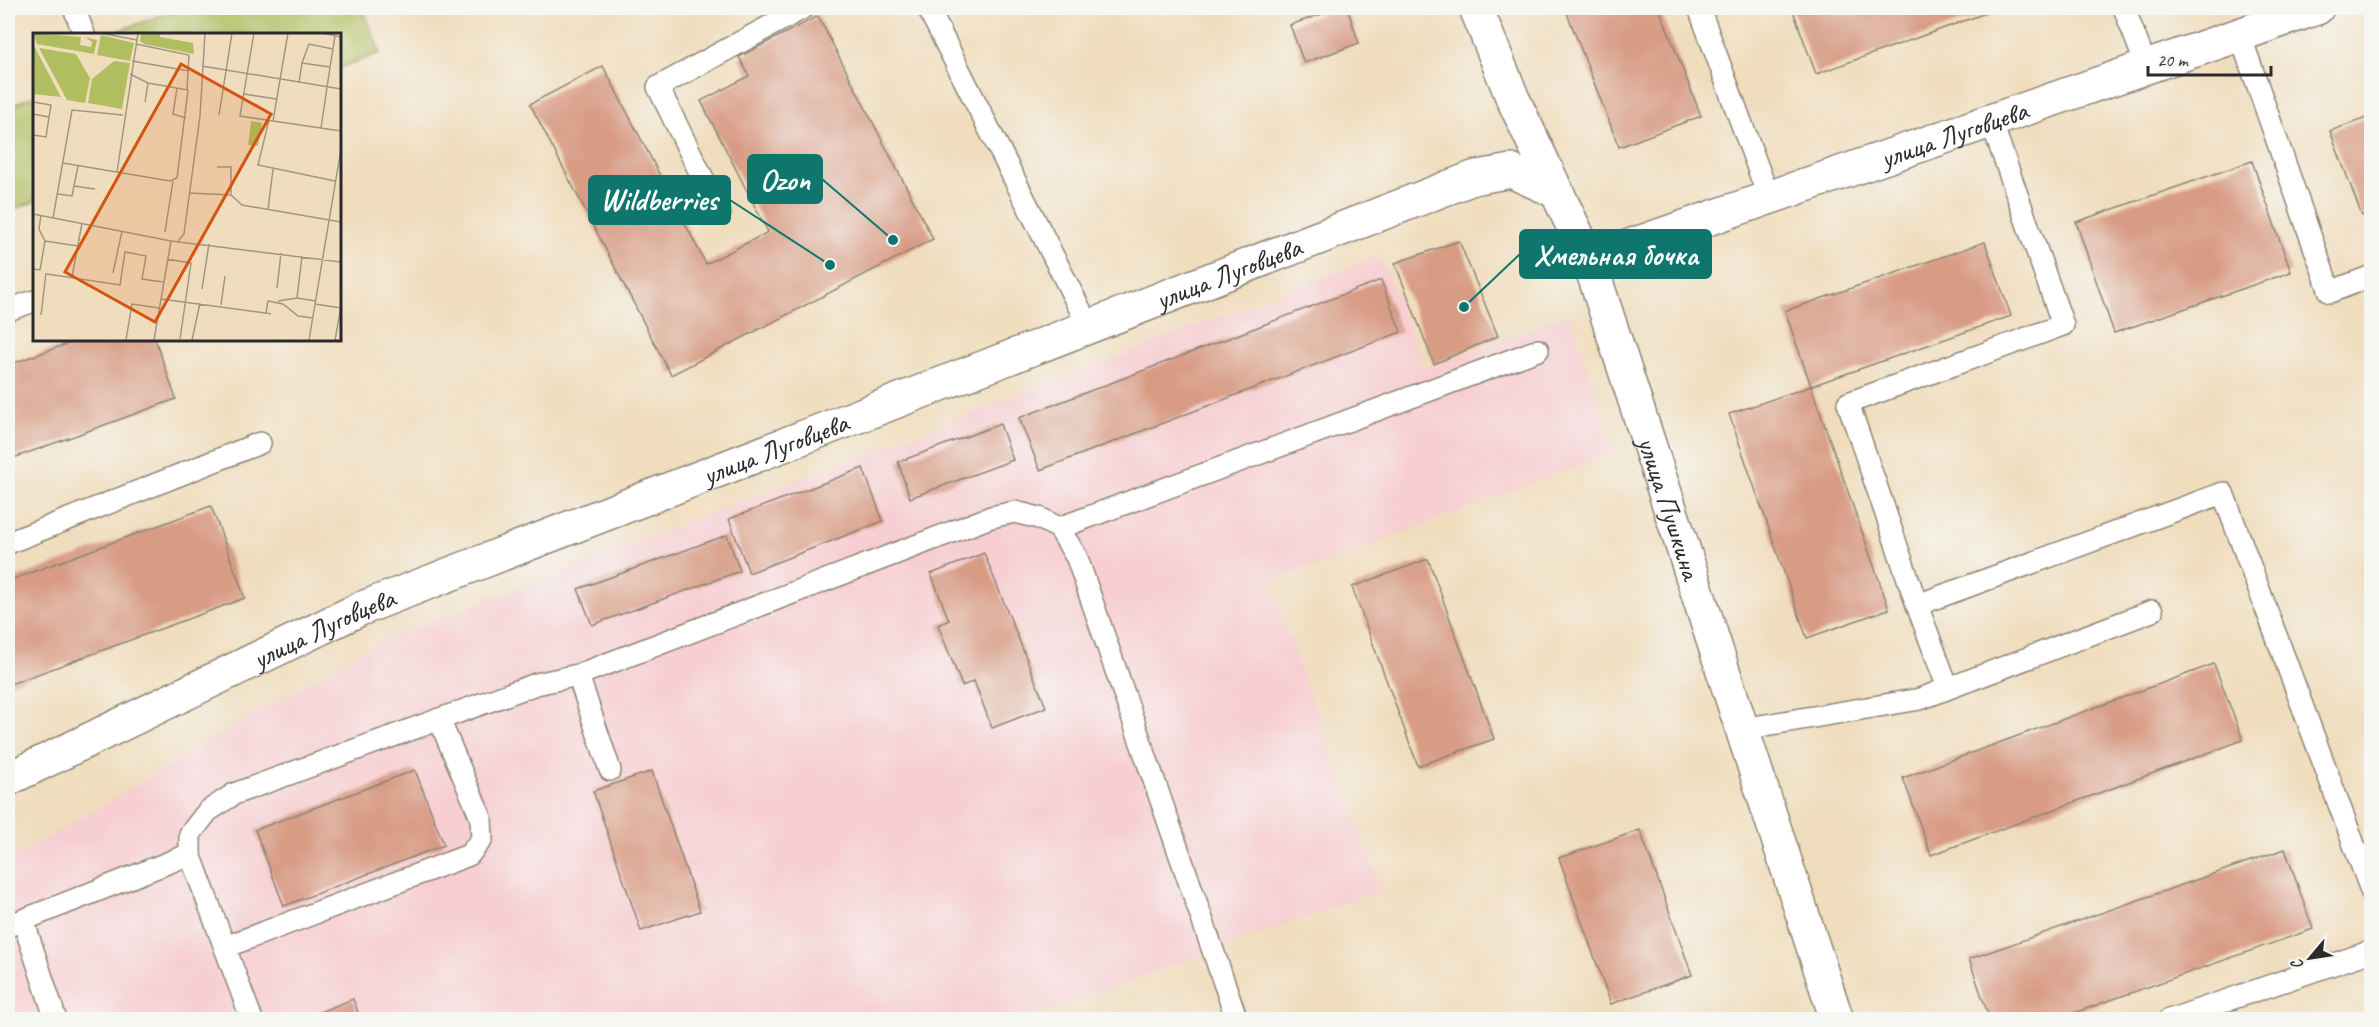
<svg xmlns="http://www.w3.org/2000/svg" width="2379" height="1027" font-family="Caveat,sans-serif">
<rect width="100%" height="100%" fill="#f6f6f2"/>
<filter id="ink" filterUnits="userSpaceOnUse"><feTurbulence type="fractalNoise" baseFrequency=".0167" numOctaves="2"/><feDisplacementMap in="SourceGraphic" scale="12" xChannelSelector="R" yChannelSelector="G"/><feConvolveMatrix kernelMatrix="1 2 1 2 8 2 1 2 1" color-interpolation-filters="sRGB"/></filter>
<filter id="wash" filterUnits="userSpaceOnUse"><feTurbulence type="fractalNoise" baseFrequency=".008" numOctaves="4" result="noise"/><feDisplacementMap in="SourceGraphic" scale="24" xChannelSelector="R" yChannelSelector="G"/><feGaussianBlur stdDeviation="1.35" result="paint"/><feColorMatrix in="noise" values="0 0 0 0 0 0 0 0 0 0 0 0 0 0 0 0 0 1.4 0 .05"/><feComposite in="paint" operator="in"/></filter>
<g filter="url(#wash)">
<rect width="100%" height="100%" fill="#f0ddbd"/>
<polygon fill="#f7cfd2" points="1380,255 1425,368 1569,314 1616,451 1269,584 1382,890 1023,1019 8,1019 8,861 375,643"/>
<g fill="#b1be60" stroke="#6e7446" stroke-width="1.5">
<polygon points="182,8 363,8 380,53 339,68 339,34 122,34 120,30"/>
<polygon points="34,96 34,202 8,211 8,106"/>
</g>
<g id="blocks">
<g fill="#d89c85">
<polygon points="1339,8 1347,8 1359,43 1304,63 1290,25"/>
<polygon points="1565,8 1659,8 1701,116 1619,147"/>
<polygon points="1792,8 2000,8 1816,74"/>
<polygon points="818,16 933,239 671,375 530,104 603,66 706,264 768,232 701,101 749,76 739,57"/>
<polygon points="2372,116 2372,212 2362,216 2330,131"/>
<polygon points="2252,161 2291,272 2114,333 2076,222"/>
<polygon points="1459,241 1498,336 1434,364 1395,263"/>
<polygon points="1985,242 2011,316 1811,386 1785,311"/>
<polygon points="1381,280 1401,332 1040,470 1019,418"/>
<polygon points="81,339 155,339 176,399 8,460 8,365"/>
<polygon points="1811,386 1889,609 1807,638 1729,414"/>
<polygon points="1000,424 1013,460 910,498 898,462"/>
<polygon points="863,468 883,521 749,573 729,519"/>
<polygon points="211,506 245,598 8,685 8,581"/>
<polygon points="727,535 740,571 592,625 578,589"/>
<polygon points="984,553 1046,707 992,728 974,681 962,686 938,625 949,620 931,574"/>
<polygon points="1428,559 1494,739 1418,766 1352,587"/>
<polygon points="2214,664 2243,740 1931,855 1903,778"/>
<polygon points="415,770 444,845 284,906 255,830"/>
<polygon points="652,771 700,911 641,931 593,791"/>
<polygon points="1640,830 1692,975 1611,1004 1559,858"/>
<polygon points="2285,849 2313,929 2054,1020 1990,1020 1969,959"/>
<polygon points="353,999 361,1020 308,1020 307,1017"/>
<polygon points="8,1000 15,1020 8,1020"/>
</g>
</g>
</g>
<g filter="url(#ink)">
<use href="#blocks" fill-opacity="0" stroke="#8e8474" stroke-width="1.5"/>
<g fill="none" stroke-linecap="round" stroke-linejoin="round">
<g stroke="#8e8474" stroke-width="24">
<g id="service">
<polyline points="74,8 84,34"/>
<polyline points="928,8 1089,327"/>
<polyline points="1699,8 1769,198"/>
<polyline points="2124,8 2147,68"/>
<polyline points="2240,35 2330,292 2372,276"/>
<polyline points="1991,121 2063,325 1848,403 1917,605 2223,493 2372,893"/>
<polyline points="720,213 658,87 803,8"/>
<polyline points="8,310 34,301"/>
<polyline points="1059,528 1538,350"/>
<polyline points="8,543 260,443"/>
<polyline points="1917,605 1948,688"/>
<polyline points="578,675 610,770"/>
<polyline points="1742,729 1920,699 2152,611"/>
<polyline points="23,920 56,1020"/>
<polyline points="8,926 190,854"/>
<polyline points="225,947 469,855 482,839 481,818 439,719"/>
<polyline points="252,1020 190,854 190,834 208,811 234,794 536,684 578,675 991,517 1015,512 1039,518 1059,528 1077,558 1237,1020"/>
<polyline points="2169,1020 2372,951"/>
</g>
</g>
<g stroke="#8e8474" stroke-width="36">
<g id="minor">
<path id="s1" d="M1476,8L1513,99L1589,260L1837,1020"/>
<path id="s2" d="M1589,260L2317,8"/>
<path id="s3" d="M8,779L360,609L1473,178L1511,171L1555,191"/>
</g>
</g>
<use href="#service" stroke="#fff" stroke-width="21"/>
<use href="#minor" stroke="#fff" stroke-width="33"/>
</g>
</g>
<g text-anchor="middle" stroke-width="4.5" stroke-linejoin="round" paint-order="stroke">
<g font-size="28" fill="#2b2b2b" stroke="#f6f6f2">
<text dy="10" stroke="none"><textPath href="#s2" startOffset="386">улица Луговцева</textPath></text>
<text dy="10" stroke="none"><textPath href="#s3" startOffset="1322">улица Луговцева</textPath></text>
<text dy="10" stroke="none"><textPath href="#s3" startOffset="836">улица Луговцева</textPath></text>
<text dy="10" stroke="none"><textPath href="#s1" startOffset="537">улица Пушкина</textPath></text>
<text dy="10" stroke="none"><textPath href="#s3" startOffset="350">улица Луговцева</textPath></text>
</g>
</g>
<g transform="translate(33 33)">
<rect width="308" height="308" fill="#f0ddbd"/>
<path d="M0,0L48,4L47,12L58,14L59,9L52,4L64,7L61,21L4,11ZM108,0H127V4L160,10L161,21L111,11L107,8ZM68,2L101,10L97,28L64,22ZM0,11L28,64L0,61ZM6,15L43,21L57,45L52,70L34,67ZM81,28L97,30L89,76L55,70L59,46ZM218,88L229,90L225,113L215,112Z" fill="#b1be60"/>
<path fill="none" stroke="#a19683" stroke-width="1.5" d="M67,0L104,7M221,0L207,83L240,88L255,0M289,0L308,4M103,11L156,22L154,56M99,28L156,38M269,30L276,11L300,16M169,33L308,56M297,34L302,3M266,49L269,30L297,34L288,95M144,55L140,81L153,85M211,61L243,66M0,69L18,72L16,84L0,81M112,69L115,50M186,82L199,0M236,87L225,132L302,148M240,88L308,98M0,102L13,104L16,84M30,130L137,148L144,145L155,57L115,50L97,41M184,134H198V162M84,139L105,0M41,153L62,156M156,160L198,162L209,172L308,189M25,161L39,163L45,133M235,177L240,136M0,181L138,208L308,229M20,185L39,77L90,82M132,199L140,148M12,208L45,213M145,208L151,201L167,83L172,0M269,223L264,265L283,268M134,226L158,230L147,306M0,236L7,237L12,208L6,196L8,182M80,240L89,198M14,241L87,252L92,219L113,223L109,246L130,249M39,244L49,190M244,255L248,220M169,256L176,211M128,266L233,280M245,268L264,265M282,271L308,275M188,272L192,243M238,281L233,280L235,268L250,271L265,283L280,285M8,282L13,240M93,307L99,271L126,275M121,307L138,208M159,307L167,270M276,307L308,116M302,307L308,274"/>
<path fill="#d5540f" fill-opacity="0.15" stroke="#d5540f" stroke-width="3" d="M148,31L238,81L122,289L32,239Z"/>
<rect width="308" height="308" fill="none" stroke="#2b2b2b" stroke-width="3"/>
</g>
<path fill="none" stroke="#0f766e" stroke-width="2" d="M893 240L822 179M830 265L730 200M1464 307L1520 254"/>
<g fill="#0f766e" stroke="#f6f6f2" stroke-width="2">
<circle cx="893" cy="240" r="6"/>
<circle cx="830" cy="265" r="6"/>
<circle cx="1464" cy="307" r="6"/>
</g>
<g fill="#0f766e" stroke="#0f766e" stroke-width="2">
<rect x="748" y="155" width="74" height="48" rx="6"/>
<rect x="589" y="176" width="141" height="48" rx="6"/>
<rect x="1520" y="230" width="191" height="48" rx="6"/>
</g>
<g font-size="30" text-anchor="middle" font-weight="bold" fill="#fff">
<text x="785" y="190">Ozon</text>
<text x="659" y="210">Wildberries</text>
<text x="1616" y="265">Хмельная бочка</text>
</g>
<rect width="2379" height="1027" fill="none" stroke="#f6f6f2" stroke-width="30"/>
<g transform="translate(2310 958) rotate(241)" stroke="#f6f6f2" stroke-width="4.5" paint-order="stroke">
<path d="M0-4.5L10 22L0 15L-10 22Z" fill="#2b2b2b"/>
<text y="-9" font-size="16" font-weight="bold" text-anchor="middle" fill="#2b2b2b">С</text>
</g>
<path d="M2148 66v9h123v-9" fill="none" stroke="#2b2b2b" stroke-width="3"/>
<text x="2157" y="66" font-size="18" fill="#2b2b2b" stroke="#f6f6f2" stroke-width="4.5" paint-order="stroke">20 m</text>
</svg>
